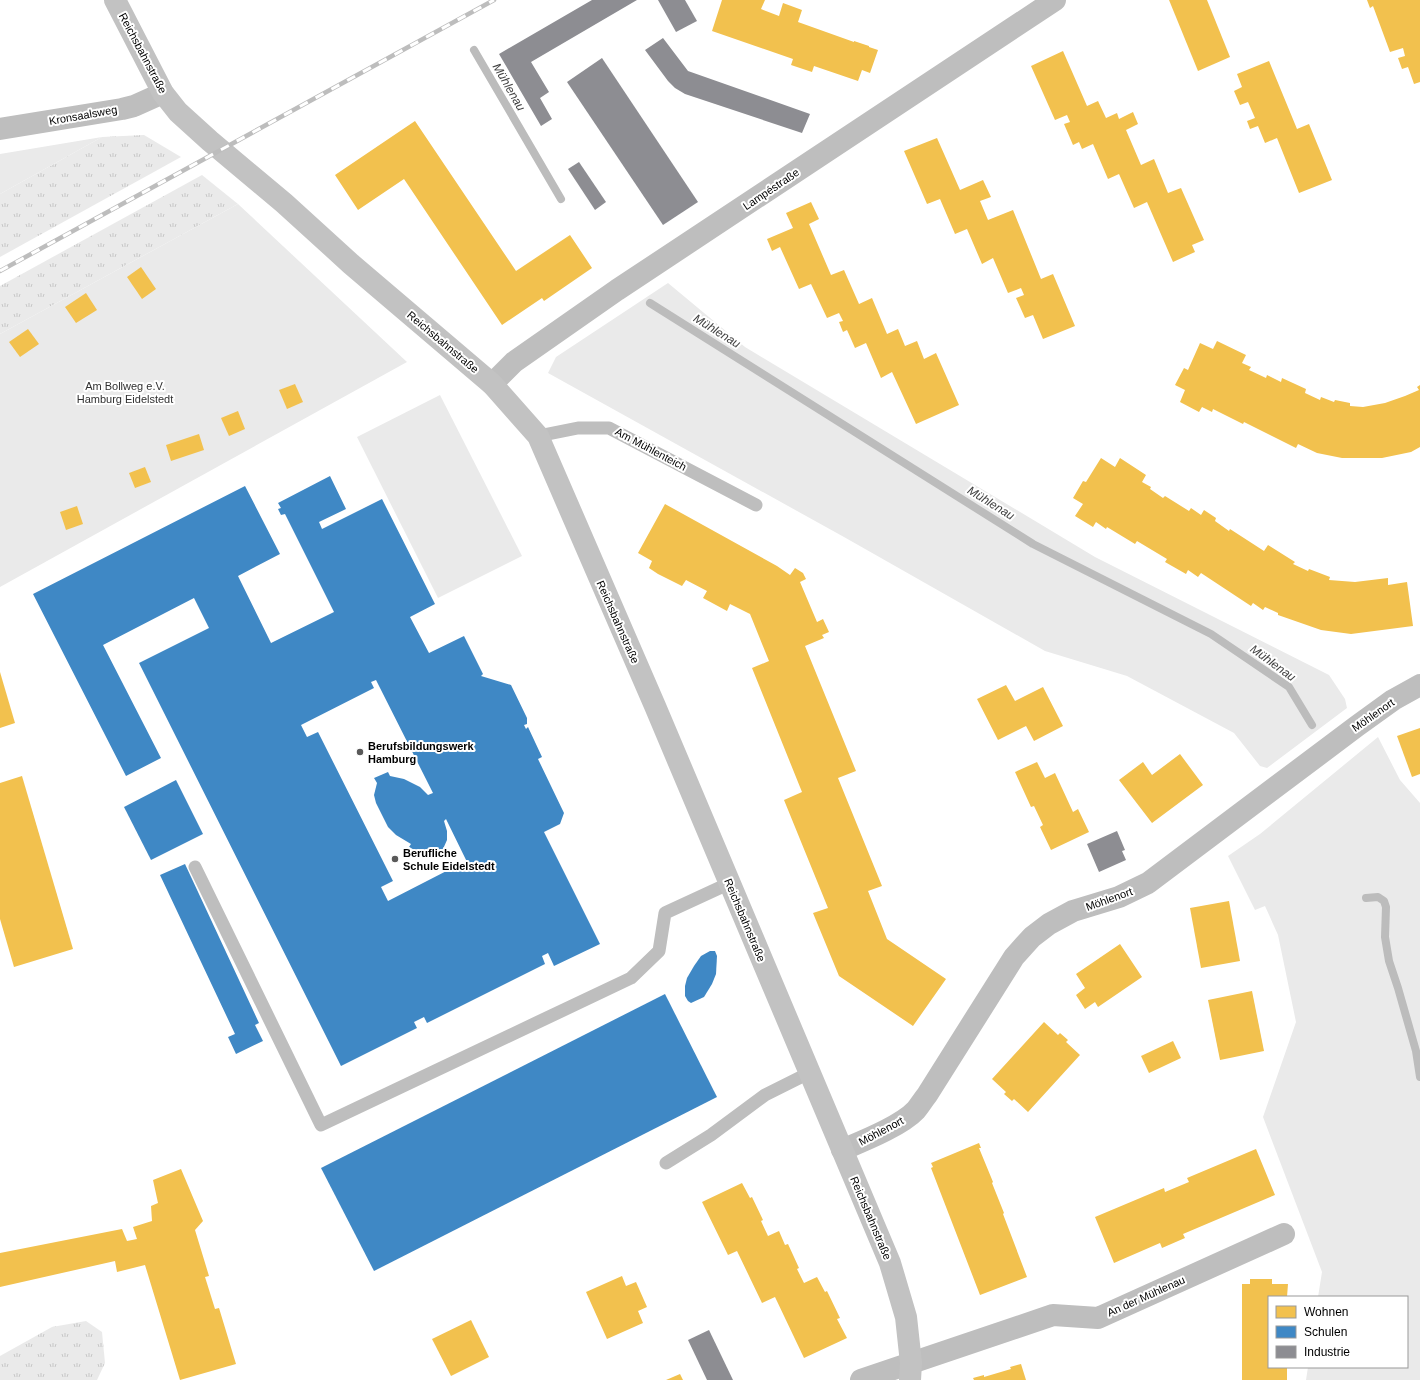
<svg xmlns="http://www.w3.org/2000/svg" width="1420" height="1380" font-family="Helvetica,sans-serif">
<defs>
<pattern id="grass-tufts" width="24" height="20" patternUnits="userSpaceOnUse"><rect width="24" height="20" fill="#eaeaea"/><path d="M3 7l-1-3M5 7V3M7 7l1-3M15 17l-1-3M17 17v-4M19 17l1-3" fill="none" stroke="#c7c7c7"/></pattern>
</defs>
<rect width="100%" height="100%" fill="#fff"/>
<g fill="url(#grass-tufts)">
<polygon points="144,135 181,157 0,257 0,194 102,137"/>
<polygon points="202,175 238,204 0,334 0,286"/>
<polygon points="86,1321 102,1332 105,1363 97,1380 0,1380 0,1356 52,1327"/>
</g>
<g fill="#eaeaea">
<polygon points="102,137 0,194 0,154"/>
<polygon points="238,204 407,362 0,587 0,334"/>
<polygon points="668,283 745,347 1095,557 1329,675 1345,699 1347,708 1267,768 1260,766 1234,733 1127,676 1045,651 844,537 548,373 556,357"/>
<polygon points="440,395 522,556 438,598 357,437"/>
<polygon points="1378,737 1400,780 1420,803 1420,1380 1306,1380 1308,1367 1407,1367 1407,1297 1318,1297 1322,1272 1263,1117 1296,1022 1278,935 1265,906 1255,910 1228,856 1260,834"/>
</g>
<g fill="#f2c14e">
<polygon points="722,0 765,0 761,9 779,16 783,3 802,10 798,22 854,42 854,41 869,46 869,47 878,50 870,73 862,70 858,81 814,66 812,72 791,65 793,59 712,31"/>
<polygon points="1169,0 1207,0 1230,57 1198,71"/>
<polygon points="1367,0 1420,0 1420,82 1414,84 1408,67 1402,69 1398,58 1405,56 1403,48 1390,52 1373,6 1370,8"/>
<polygon points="1063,51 1087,106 1098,101 1106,118 1117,113 1119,119 1133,112 1138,124 1126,130 1141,165 1154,159 1168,193 1181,188 1204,240 1192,245 1195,252 1173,262 1147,202 1134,208 1119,174 1108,179 1093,144 1082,149 1079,142 1073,145 1064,124 1070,122 1067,115 1055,120 1031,66"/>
<polygon points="1269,61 1297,129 1309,124 1332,180 1299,193 1277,138 1265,143 1258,126 1250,129 1247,121 1255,118 1248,102 1240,105 1234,91 1242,87 1237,74"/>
<polygon points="415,121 516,271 570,235 592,268 544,301 542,298 502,325 404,179 358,210 335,175"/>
<polygon points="937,138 960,190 983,180 991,197 980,201 988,220 1013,210 1041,279 1053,274 1075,326 1043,339 1033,315 1025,318 1016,298 1024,295 1021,288 1008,293 993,258 982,264 967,229 955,234 940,199 927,204 904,151"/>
<polygon points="811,202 819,219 809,224 831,275 844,270 859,304 872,298 887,334 898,329 905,346 917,341 924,359 936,353 959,405 916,424 892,372 881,378 866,343 855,348 847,330 843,332 839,322 843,321 839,313 827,318 811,284 799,289 780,247 772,251 767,239 793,228 786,213"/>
<polygon points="141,267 156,289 142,299 127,277"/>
<polygon points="86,293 97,310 76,323 65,307"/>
<polygon points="28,329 39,344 20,357 9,342"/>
<polygon points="1217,341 1246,355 1242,363 1251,367 1249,370 1266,378 1267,375 1281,382 1282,378 1306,389 1305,393 1320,400 1321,397 1334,402 1335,400 1350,403 1350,406 1363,407 1385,403 1405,396 1419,390 1417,387 1420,385 1420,447 1411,452 1382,458 1342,458 1317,453 1298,444 1296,448 1244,422 1243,424 1213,409 1212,412 1202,407 1199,412 1180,402 1185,390 1175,385 1184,368 1188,370 1200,343 1213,349"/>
<polygon points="295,384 303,402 287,409 279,390"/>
<polygon points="238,411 245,429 229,436 221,418"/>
<polygon points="199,434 204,450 171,461 166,445"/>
<polygon points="1101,458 1115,467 1120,458 1146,475 1142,482 1151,487 1150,489 1163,498 1165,496 1189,511 1191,508 1201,515 1204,510 1216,518 1215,521 1229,531 1230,529 1264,551 1268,545 1295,562 1293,564 1308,571 1309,569 1330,577 1329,580 1355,582 1388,578 1388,585 1407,582 1413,626 1351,634 1321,630 1278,615 1278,613 1265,607 1263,610 1253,603 1251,606 1201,573 1198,577 1188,570 1186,574 1165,562 1167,559 1137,541 1135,544 1107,527 1106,529 1096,522 1093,527 1075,516 1083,504 1073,498 1083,481 1086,482"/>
<polygon points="145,467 151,482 135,488 129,473"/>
<polygon points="665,504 777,566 790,575 795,568 803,573 806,579 800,582 817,622 823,619 829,632 822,635 824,638 805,646 856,771 838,778 882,886 868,891 887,939 946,979 913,1026 839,976 813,913 828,908 784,800 802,792 752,668 769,661 750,614 730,604 727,611 703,598 707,591 686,580 682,586 658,574 649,568 652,561 638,553"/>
<polygon points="77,506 83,524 66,530 60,512"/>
<polygon points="0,672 15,723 0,728"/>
<polygon points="1006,685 1015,701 1043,687 1063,726 1034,741 1026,726 998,740 977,699"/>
<polygon points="1420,728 1420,774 1412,777 1397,736"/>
<polygon points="1180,754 1203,785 1152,823 1119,780 1143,762 1152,775"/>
<polygon points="1037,762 1045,778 1055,773 1073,812 1078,809 1089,832 1051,850 1040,827 1043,825 1034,806 1031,807 1015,772"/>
<polygon points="22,776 73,949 14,967 0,919 0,783"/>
<polygon points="1229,901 1240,961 1201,968 1190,908"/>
<polygon points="1120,944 1142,977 1098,1007 1095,1002 1085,1009 1076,995 1085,988 1076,974"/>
<polygon points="1252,991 1264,1051 1220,1060 1208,1000"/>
<polygon points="1044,1022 1058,1035 1060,1033 1068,1040 1066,1042 1080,1055 1028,1112 1014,1099 1012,1101 1004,1094 1006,1092 992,1079"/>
<polygon points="1173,1041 1181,1058 1149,1073 1141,1056"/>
<polygon points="979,1143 981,1148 979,1148 993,1182 992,1183 1004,1213 1003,1214 1027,1277 980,1295 931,1168 933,1167 931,1163"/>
<polygon points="1256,1149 1275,1195 1183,1234 1185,1238 1162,1248 1160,1243 1114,1263 1095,1217 1164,1188 1165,1192 1189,1182 1187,1178"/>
<polygon points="181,1169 203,1221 195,1230 209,1276 205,1277 215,1309 219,1308 236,1364 180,1380 145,1265 117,1272 115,1261 0,1287 0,1253 122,1229 127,1241 137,1239 133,1227 152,1221 151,1206 158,1203 153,1180"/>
<polygon points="742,1183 750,1198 752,1197 763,1220 761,1221 768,1236 779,1231 785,1245 788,1244 799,1268 797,1269 804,1283 817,1277 825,1292 827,1291 840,1318 837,1319 847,1338 804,1358 775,1297 762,1303 737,1251 728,1255 702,1202"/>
<polygon points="622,1276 626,1286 636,1282 647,1307 638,1311 643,1323 607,1339 586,1292"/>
<polygon points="1250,1279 1272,1279 1272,1284 1288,1284 1287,1297 1269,1297 1269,1367 1287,1367 1287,1380 1242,1380 1242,1284 1250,1284"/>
<polygon points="471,1320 489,1357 451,1376 432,1339"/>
<polygon points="1021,1364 1026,1380 974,1380 973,1378 984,1375 984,1377 1011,1369 1010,1367"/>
<polygon points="680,1374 683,1380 666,1380"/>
</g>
<g fill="#3f88c5" fill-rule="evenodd">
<path d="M330,476L346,509L319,522L322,529L382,499L435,604L410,617L429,653L464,636L483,674L481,676L511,685L527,718V724L524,725L526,729L528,727L542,757L538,759L564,813L560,824L544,832L600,944L554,966L548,953L542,956L545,964L427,1023L424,1017L414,1022L417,1028L341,1066L139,663L209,628L194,598L103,645L161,758L126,776L33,594L245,486L280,554L238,576L271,643L334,612L285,514L281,515L278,509L281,508L278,503ZM376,680L433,793L428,795L420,787L404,779L390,776L388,772L374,778L377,783L374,795L376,803L388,827L396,835L411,844L409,847L420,853L424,850L427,852L436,851L443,849L447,840V831L444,821L446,819L468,864L464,867L462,863L388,901L381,887L393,881L318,732L307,737L301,725L374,688L371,682Z"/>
<polygon points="176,780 203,834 151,860 124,807"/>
<polygon points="185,864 259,1023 255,1025 263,1041 236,1054 228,1037 235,1034 160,875"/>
<polygon points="710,951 715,951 717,956 716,974 712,984 704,997 691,1003 688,1001 685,996 685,986 687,978 694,966 701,956"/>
<polygon points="665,994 717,1097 374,1271 321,1168"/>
</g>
<g fill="#8d8d92">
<polygon points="592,0 637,0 531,62 549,92 540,98 552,119 541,126 499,54"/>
<polygon points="658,0 685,0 697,21 676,32"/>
<polygon points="663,38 688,71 810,114 802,133 685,94 675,88 668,81 645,50"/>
<polygon points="602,58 698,202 663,225 567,82"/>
<polygon points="579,162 606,202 595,210 568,169"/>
<polygon points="1117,831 1125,850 1122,851 1126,860 1099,872 1087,844"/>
<polygon points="709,1330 733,1380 707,1380 688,1340"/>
</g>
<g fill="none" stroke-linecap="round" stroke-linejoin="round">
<g stroke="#bcbcbc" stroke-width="8">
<polyline points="474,50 561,199"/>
<polyline points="650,303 1033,544 1211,634 1289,687 1312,725"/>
<polyline points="1366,898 1378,897 1384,901 1386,907 1385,937 1389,961 1398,988 1416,1051 1420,1077"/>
</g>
<g stroke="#bebebe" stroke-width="13">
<polyline points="538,436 578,428 609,428 756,505"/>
<polyline points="195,867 321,1125 631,978 659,951 665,913 730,883"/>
<polyline points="666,1163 711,1135 765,1095 811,1072"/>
</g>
<g stroke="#bebebe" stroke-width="22">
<polyline points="0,129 122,109 134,106 163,93"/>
<polyline points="492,384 514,362 617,290 1055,0"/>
<path d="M842,1150C863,1141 901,1126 916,1110C920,1105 923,1100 927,1095L1014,957L1032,937L1049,924L1073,911L1119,897L1148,883L1357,726L1393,700L1420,685"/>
<polyline points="861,1380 1053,1315 1098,1318 1284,1234"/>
</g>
<polyline stroke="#c2c2c2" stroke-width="22" points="115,0 163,93 178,112 210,141 284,203 351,264 492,384 538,436 655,706 890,1263 906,1317 911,1363 910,1380"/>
<g stroke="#bdbdbd" stroke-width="4.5">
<polyline id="rail" points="0,271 494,0"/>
</g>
<use href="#rail" stroke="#fff" stroke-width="3" stroke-dasharray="9" stroke-linecap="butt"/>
</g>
<g fill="#595959" stroke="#fff" stroke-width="1.5">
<circle cx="360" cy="752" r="4"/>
<circle cx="395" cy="859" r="4"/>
</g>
<g text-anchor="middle" stroke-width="4" stroke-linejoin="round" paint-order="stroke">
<g font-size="11" fill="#000" stroke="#fff">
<text transform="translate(143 53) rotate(62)" y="4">Reichsbahnstraße</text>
<text transform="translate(83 115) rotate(-10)" y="4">Kronsaalsweg</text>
<text transform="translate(771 189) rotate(-34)" y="4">Lampéstraße</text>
<text transform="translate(443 342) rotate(40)" y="4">Reichsbahnstraße</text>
<text transform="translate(651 449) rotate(28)" y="4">Am Mühlenteich</text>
<text transform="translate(618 622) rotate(66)" y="4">Reichsbahnstraße</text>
<text transform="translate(1373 715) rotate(-35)" y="4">Möhlenort</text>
<text transform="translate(1109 899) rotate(-20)" y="4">Möhlenort</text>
<text transform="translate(745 920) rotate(67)" y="4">Reichsbahnstraße</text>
<text transform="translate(881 1131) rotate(-28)" y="4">Möhlenort</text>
<text transform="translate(871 1218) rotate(67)" y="4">Reichsbahnstraße</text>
<text transform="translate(1146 1296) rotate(-24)" y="4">An der Mühlenau</text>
</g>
<g font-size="11" fill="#303030" stroke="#fff">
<text x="125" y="390">Am Bollweg e.V.<tspan x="125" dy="13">Hamburg Eidelstedt</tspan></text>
</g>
<g font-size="11" font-weight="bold" fill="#000" stroke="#fff" text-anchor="start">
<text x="368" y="750">Berufsbildungswerk<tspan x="368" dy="13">Hamburg</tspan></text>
<text x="403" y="857">Berufliche<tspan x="403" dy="13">Schule Eidelstedt</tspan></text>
</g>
<g font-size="12" font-style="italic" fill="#414141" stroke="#fff">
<text transform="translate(509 87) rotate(60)" y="4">Mühlenau</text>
<text transform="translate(717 331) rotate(32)" y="4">Mühlenau</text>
<text transform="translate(991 503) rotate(32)" y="4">Mühlenau</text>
<text transform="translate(1273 663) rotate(36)" y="4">Mühlenau</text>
</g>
</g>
<rect x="1268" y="1296" width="140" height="72" fill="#ffffff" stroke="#999999"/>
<rect x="1276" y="1306" width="20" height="12" fill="#f2c14e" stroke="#999999"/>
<text x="1304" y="1316" font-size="12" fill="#000000">Wohnen</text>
<rect x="1276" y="1326" width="20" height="12" fill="#3f88c5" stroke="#999999"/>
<text x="1304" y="1336" font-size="12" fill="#000000">Schulen</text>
<rect x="1276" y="1346" width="20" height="12" fill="#8d8d92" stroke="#999999"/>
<text x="1304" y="1356" font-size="12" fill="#000000">Industrie</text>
</svg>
